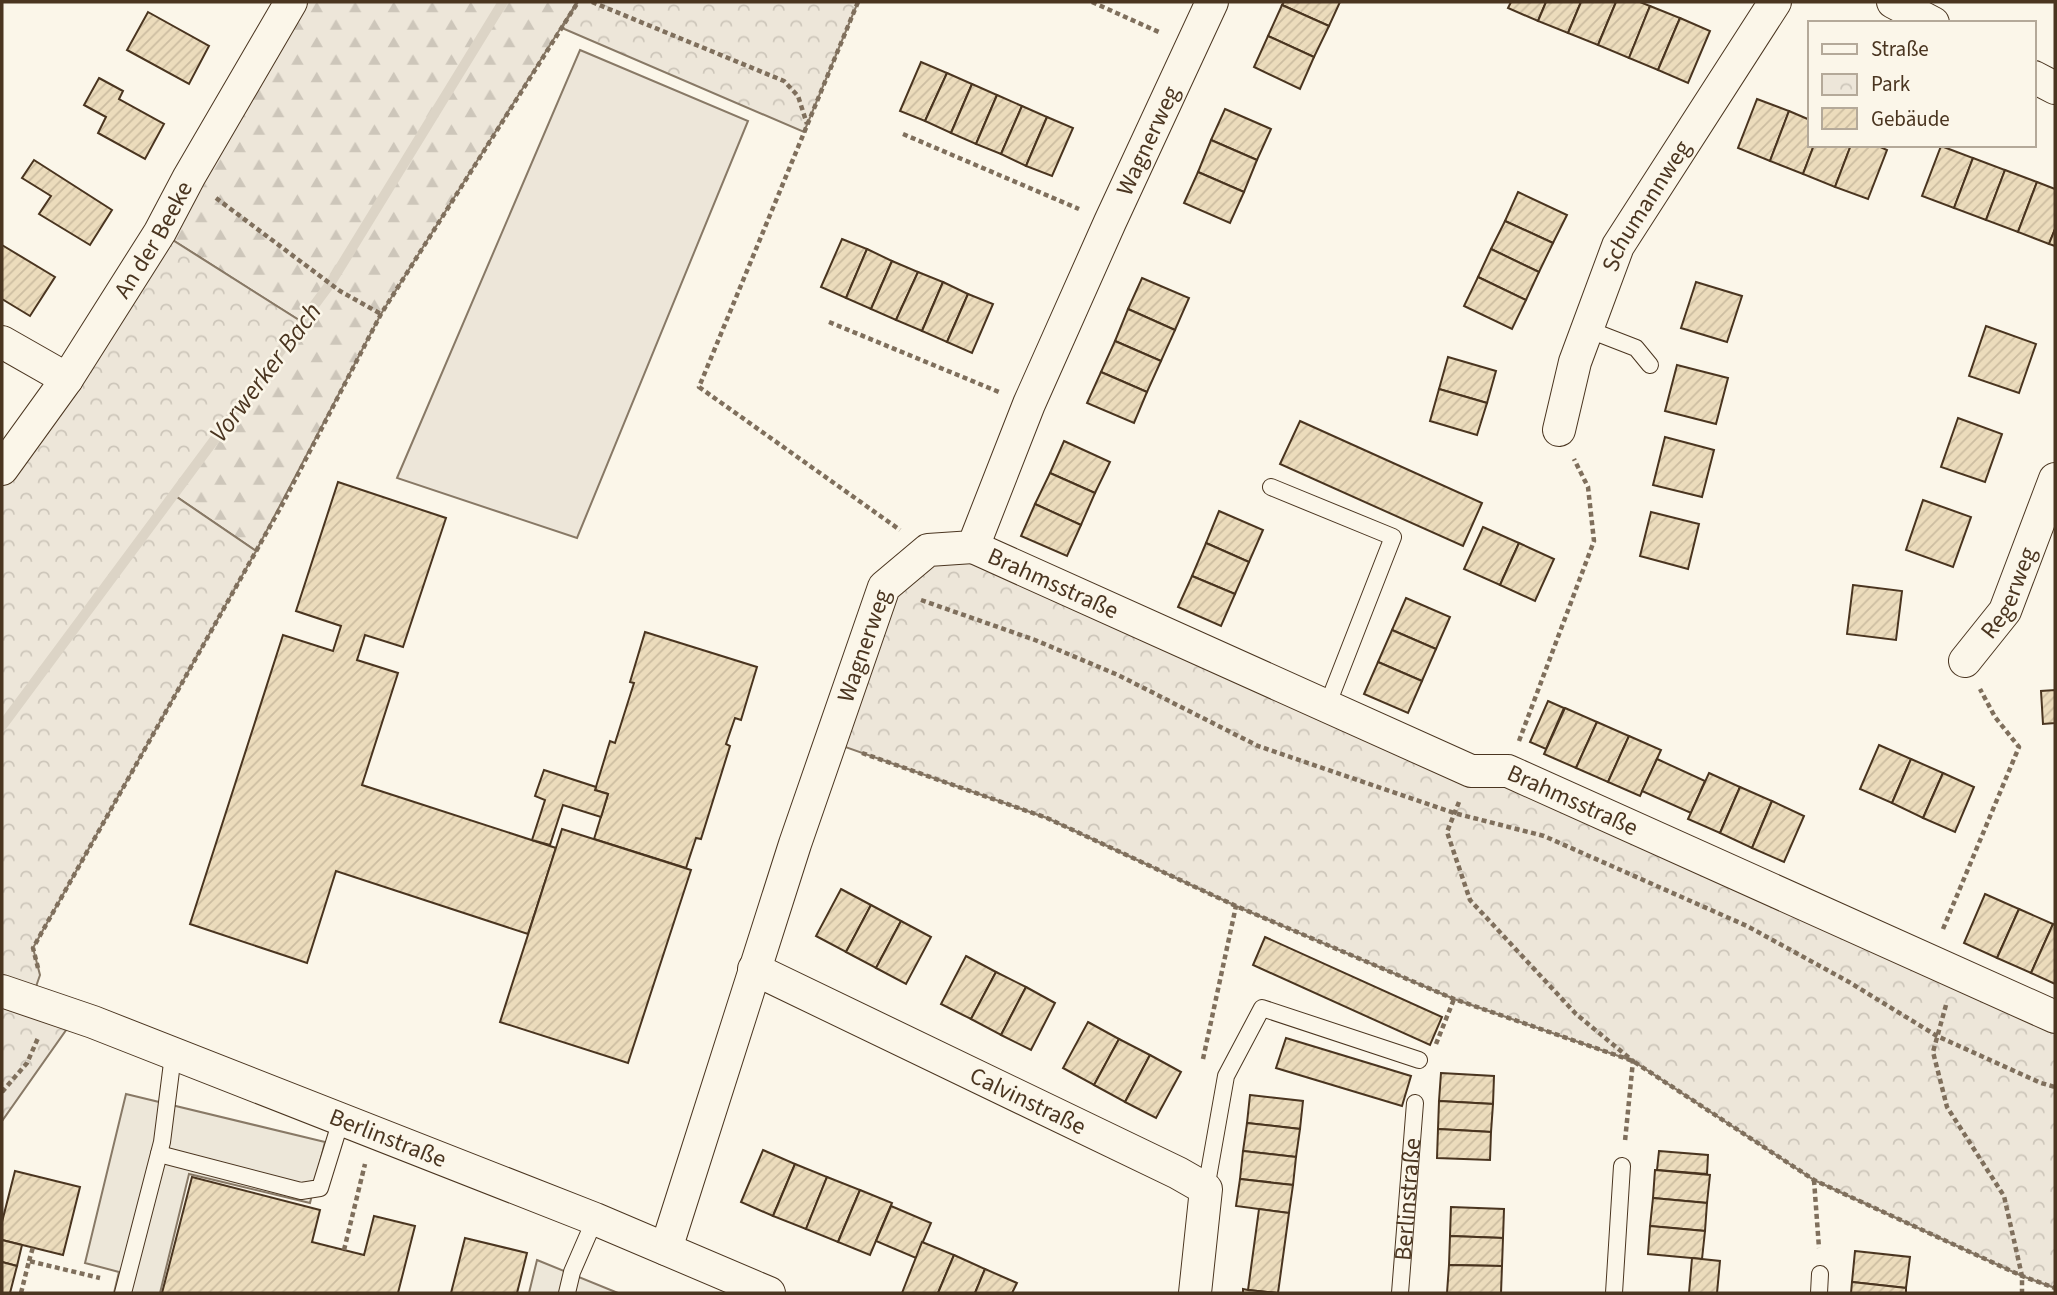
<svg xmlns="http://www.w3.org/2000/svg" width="2057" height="1295" font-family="'Source Sans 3',sans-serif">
<defs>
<pattern id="forest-firs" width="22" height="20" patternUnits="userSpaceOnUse" patternTransform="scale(1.75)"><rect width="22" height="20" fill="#ede6d9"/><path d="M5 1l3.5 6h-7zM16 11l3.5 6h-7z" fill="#cdc6ba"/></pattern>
<pattern id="park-crowns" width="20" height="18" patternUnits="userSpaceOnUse" patternTransform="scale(1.75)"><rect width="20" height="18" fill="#ede6d9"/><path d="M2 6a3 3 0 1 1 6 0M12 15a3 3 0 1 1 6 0" fill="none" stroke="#cdc6ba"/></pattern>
<pattern id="building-hatch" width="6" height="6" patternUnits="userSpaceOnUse" patternTransform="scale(1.75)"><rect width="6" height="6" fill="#ecdcbc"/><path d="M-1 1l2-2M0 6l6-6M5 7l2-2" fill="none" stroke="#ccbda1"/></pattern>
</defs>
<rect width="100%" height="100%" fill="#fbf6e9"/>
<polygon fill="#ede6d9" stroke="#887966" stroke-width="2" points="580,50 748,121 577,538 397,478"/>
<polygon fill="url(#forest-firs)" stroke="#887966" stroke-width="2" points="301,2 577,2 381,314 256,551 174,495 302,322 160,232"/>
<g fill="url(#park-crowns)" stroke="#887966" stroke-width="2">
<polygon points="578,2 858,2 804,132 562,28"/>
<polygon points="160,232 302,322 174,495 256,551 33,948 40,975 31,1001 76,1016 2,1121 2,469"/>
<polygon points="973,547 2055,1017 2055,1288 2022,1276 1814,1180 1633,1061 1454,999 1236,906 1047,818 831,742 884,587"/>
</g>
<g fill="#ede7d9" stroke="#887966" stroke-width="2">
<polygon points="126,1094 325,1142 310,1203 189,1174 160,1293 114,1293 119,1272 85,1263"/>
<polygon points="537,1260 618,1293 529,1293"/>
</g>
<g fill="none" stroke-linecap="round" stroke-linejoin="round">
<polyline stroke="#dcd4c6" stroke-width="10" points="2,726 330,284 503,2"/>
</g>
<g fill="url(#building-hatch)" stroke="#4a3520" stroke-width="2">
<polygon points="1284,2 1340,2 1329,26 1282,5"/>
<polygon points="1511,2 1546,2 1538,21 1508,8"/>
<polygon points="1546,2 1581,2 1568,33 1538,21"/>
<polygon points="1581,2 1616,2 1598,45 1568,33"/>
<polygon points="1616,2 1640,2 1650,6 1629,58 1598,45"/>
<polygon points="1282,5 1329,26 1314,57 1268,36"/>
<polygon points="1650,6 1680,18 1658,70 1629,58"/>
<polygon points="148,12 209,46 189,84 127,50"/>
<polygon points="1680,18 1710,31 1688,83 1658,70"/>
<polygon points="1268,36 1314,57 1300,89 1254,67"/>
<polygon points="921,62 947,73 925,121 900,111"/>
<polygon points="947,73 972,84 951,133 925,121"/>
<polygon points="99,78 123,91 119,99 164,124 145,159 98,133 106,117 84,105"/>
<polygon points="972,84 997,95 976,144 951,133"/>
<polygon points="997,95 1022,106 1001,154 976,144"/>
<polygon points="1757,99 1789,111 1770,161 1738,148"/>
<polygon points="1022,106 1047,117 1026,166 1001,154"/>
<polygon points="1225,109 1271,129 1257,160 1211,140"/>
<polygon points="1789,111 1810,120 1810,145 1814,145 1803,174 1770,161"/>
<polygon points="1047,117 1073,128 1052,176 1026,166"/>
<polygon points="1211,140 1257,160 1244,192 1198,172"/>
<polygon points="1814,145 1851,145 1835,187 1803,174"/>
<polygon points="1851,145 1876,145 1887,150 1868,199 1835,187"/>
<polygon points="1941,146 1973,158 1954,208 1922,196"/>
<polygon points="1973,158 2005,170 1986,220 1954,208"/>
<polygon points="34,160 112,210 90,245 39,214 51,196 22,178"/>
<polygon points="2005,170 2037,182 2018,232 1986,220"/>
<polygon points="1198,172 1244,192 1230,223 1184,203"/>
<polygon points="2037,182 2055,189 2055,229 2049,244 2018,232"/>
<polygon points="1518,192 1567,215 1553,243 1505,221"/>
<polygon points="1505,221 1553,243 1539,272 1491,249"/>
<polygon points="2055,229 2055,246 2049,244"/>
<polygon points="842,239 867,249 846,298 821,287"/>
<polygon points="2,245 55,277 30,316 2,299"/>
<polygon points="867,249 892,261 871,309 846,298"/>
<polygon points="1491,249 1539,272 1526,300 1478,277"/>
<polygon points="892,261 918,272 896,320 871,309"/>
<polygon points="918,272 943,282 922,331 896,320"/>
<polygon points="1478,277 1526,300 1512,329 1464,306"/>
<polygon points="1142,278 1189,298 1175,330 1128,309"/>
<polygon points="943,282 968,294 947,342 922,331"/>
<polygon points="1696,282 1742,296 1727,342 1681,328"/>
<polygon points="968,294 993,304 972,353 947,342"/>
<polygon points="1128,309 1175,330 1161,361 1115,341"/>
<polygon points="1986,326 2036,344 2019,393 1969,376"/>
<polygon points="1115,341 1161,361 1147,392 1101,372"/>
<polygon points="1448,357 1496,371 1487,403 1439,389"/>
<polygon points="1677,365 1728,378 1716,424 1665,411"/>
<polygon points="1101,372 1147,392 1134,423 1087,403"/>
<polygon points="1439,389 1487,403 1477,435 1430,421"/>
<polygon points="1958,418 2002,434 1985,482 1941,467"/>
<polygon points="1300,421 1482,503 1463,546 1280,464"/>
<polygon points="1665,437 1714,450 1702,497 1653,485"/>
<polygon points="1064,441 1110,462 1095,493 1050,473"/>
<polygon points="1050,473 1095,493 1081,525 1035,504"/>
<polygon points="338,482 446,518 403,647 365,635 357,660 398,673 362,785 556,848 528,934 336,871 307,963 190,924 283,635 333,651 341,626 296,611"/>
<polygon points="1923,500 1971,517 1953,567 1906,550"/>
<polygon points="1035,504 1081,525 1067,556 1021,536"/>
<polygon points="1219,511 1263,530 1249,562 1206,543"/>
<polygon points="1651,512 1699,524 1688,569 1640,556"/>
<polygon points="1483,527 1519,543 1500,585 1464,569"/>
<polygon points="1206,543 1249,562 1235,594 1192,576"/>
<polygon points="1519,543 1554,559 1535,601 1500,585"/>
<polygon points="1192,576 1235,594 1221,626 1178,607"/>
<polygon points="1853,585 1902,591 1896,640 1847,634"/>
<polygon points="1406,598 1450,617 1436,649 1392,630"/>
<polygon points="1392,630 1436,649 1422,681 1378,662"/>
<polygon points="645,632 757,667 741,720 735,718 726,744 730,746 701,839 696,838 686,868 594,839 608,794 595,790 610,741 615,743 634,683 630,682"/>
<polygon points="1378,662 1422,681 1408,713 1364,694"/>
<polygon points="2055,690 2055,723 2043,724 2041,691"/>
<polygon points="1548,701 1564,708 1546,749 1530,742"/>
<polygon points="1565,708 1597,722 1576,768 1544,754"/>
<polygon points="1597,722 1629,736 1608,782 1576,768"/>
<polygon points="1629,736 1661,750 1640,796 1608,782"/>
<polygon points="1879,745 1911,759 1892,803 1860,789"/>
<polygon points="1657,759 1705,781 1691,813 1642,791"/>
<polygon points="1911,759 1943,773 1923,818 1892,803"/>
<polygon points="544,770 596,787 595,790 608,794 601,817 563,805 550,845 532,840 545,800 535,796"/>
<polygon points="1709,773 1740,787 1720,833 1688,819"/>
<polygon points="1943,773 1974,787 1955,832 1923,818"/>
<polygon points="1740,787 1772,801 1752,848 1720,833"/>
<polygon points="1772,801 1804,816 1784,862 1752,848"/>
<polygon points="562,829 691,870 628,1063 500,1022"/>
<polygon points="841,889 871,905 846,952 816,936"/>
<polygon points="1985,894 2019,909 1997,958 1964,943"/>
<polygon points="871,905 901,921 876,968 846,952"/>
<polygon points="2019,909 2053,924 2031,973 1997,958"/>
<polygon points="901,921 931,937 906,984 876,968"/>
<polygon points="2053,924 2055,925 2055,984 2031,973"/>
<polygon points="1265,937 1442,1017 1430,1045 1253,965"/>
<polygon points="966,956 996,972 971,1019 941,1004"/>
<polygon points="996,972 1026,987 1001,1035 971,1019"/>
<polygon points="1026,987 1055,1003 1031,1050 1001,1035"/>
<polygon points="1088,1022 1119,1039 1094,1085 1063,1068"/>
<polygon points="1286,1038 1411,1076 1402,1106 1276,1068"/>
<polygon points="1119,1039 1150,1055 1125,1102 1094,1085"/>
<polygon points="1150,1055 1181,1072 1156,1118 1125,1102"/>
<polygon points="1441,1073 1494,1076 1493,1104 1439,1101"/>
<polygon points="1250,1095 1303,1101 1300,1129 1247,1123"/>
<polygon points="1439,1101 1493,1104 1491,1132 1438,1129"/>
<polygon points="1247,1123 1300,1129 1296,1157 1243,1151"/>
<polygon points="1438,1129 1491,1132 1490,1160 1437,1158"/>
<polygon points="763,1150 795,1164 773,1216 741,1202"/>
<polygon points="1243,1151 1296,1157 1293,1185 1240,1179"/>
<polygon points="1659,1151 1708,1155 1707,1174 1657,1170"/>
<polygon points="795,1164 827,1177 806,1229 773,1216"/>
<polygon points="1655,1170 1710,1175 1707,1203 1653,1198"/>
<polygon points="15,1171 80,1187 63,1255 2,1240 2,1222"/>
<polygon points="192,1177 320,1210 312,1242 364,1255 374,1216 415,1226 398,1293 162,1293"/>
<polygon points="827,1177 860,1190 838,1242 806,1229"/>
<polygon points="1240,1179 1293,1185 1289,1213 1236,1206"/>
<polygon points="860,1190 892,1203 870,1255 838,1242"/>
<polygon points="1653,1198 1707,1203 1705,1231 1650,1226"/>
<polygon points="891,1206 931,1223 916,1258 876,1241"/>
<polygon points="1451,1207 1504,1209 1503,1238 1450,1236"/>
<polygon points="1259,1209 1289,1213 1278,1293 1248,1290"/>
<polygon points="1650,1226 1705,1231 1702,1259 1648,1254"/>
<polygon points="1450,1236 1503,1238 1502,1266 1449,1265"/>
<polygon points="465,1238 527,1253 517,1293 451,1293"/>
<polygon points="2,1240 22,1245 17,1266 2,1262"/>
<polygon points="922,1242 954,1255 938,1293 902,1293"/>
<polygon points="1855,1251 1910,1257 1906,1288 1852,1282"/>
<polygon points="954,1255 985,1269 975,1293 938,1293"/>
<polygon points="1692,1258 1720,1261 1717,1293 1689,1293"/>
<polygon points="2,1262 17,1266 10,1293 2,1293"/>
<polygon points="1449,1265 1502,1266 1501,1293 1447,1293"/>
<polygon points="985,1269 1017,1283 1012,1293 975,1293"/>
<polygon points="1852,1282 1906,1288 1906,1293 1851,1293"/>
<polygon points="1243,1289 1248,1290 1277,1293 1243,1293"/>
</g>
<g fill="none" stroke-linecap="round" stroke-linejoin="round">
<g stroke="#4a3520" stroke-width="18">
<g id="service">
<polyline points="1587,329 1636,348 1650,365"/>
<polyline points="1271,487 1393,537 1327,706"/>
<polyline points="159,1154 301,1191 320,1188 341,1120"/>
<polyline points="1206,1189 1226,1076 1262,1008 1419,1060"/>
<polyline points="123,1293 162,1142 173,1055"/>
<polyline points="567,1293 572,1272 595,1219"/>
<path id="s1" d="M1400,1293L1415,1103"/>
<polyline points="1614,1293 1622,1166"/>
<polyline points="1819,1293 1820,1274"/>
</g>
</g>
<g stroke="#4a3520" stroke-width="34">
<g id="minor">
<polyline points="1893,2 1933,23"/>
<polyline points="2034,77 2055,88"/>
<polyline points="2,342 67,379"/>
<path id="s2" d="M1559,430L1575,362L1618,246L1775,2"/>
<path id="s3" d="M2,469L67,379L160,232L189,177L291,2"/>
<path id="s4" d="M973,547L1471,771H1508L2055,1017"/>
<path id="s5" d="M1965,661L2005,611L2055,479"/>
<path id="s6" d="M754,969L1178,1173L1206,1189L1195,1293"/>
<path id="s7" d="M2,991L93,1022L595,1219L769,1293"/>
<path id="s8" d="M666,1249L795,844L884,587L928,550L973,547L1029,404L1110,222L1212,2"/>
</g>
</g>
<g stroke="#7f6f5c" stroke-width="4.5" stroke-dasharray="5 3.5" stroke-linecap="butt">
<polyline points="592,2 784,81 798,96 807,124"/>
<polyline points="858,2 699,387 900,530"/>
<polyline points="1092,2 1161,33"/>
<polyline points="903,134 1079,209"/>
<polyline points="216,198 340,291 381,314"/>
<polyline points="829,322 999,392"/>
<polyline points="921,600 1035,640 1118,675 1258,746 1454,813 1544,836 1747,926 1849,982 1937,1036 2041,1083 2055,1087"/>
<polyline points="1519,741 1594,541 1588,487 1574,459"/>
<polyline points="862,753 1047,818 1236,906 1454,999 1633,1061 1814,1180 2022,1276 2055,1288"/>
<polyline points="1459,802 1447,832 1470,900 1576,1014 1633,1061 1625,1141"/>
<polyline points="1943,929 2019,747 1995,717 1980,689"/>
<polyline points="38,968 33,948 282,505 381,314 578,2"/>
<polyline points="1946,1005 1933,1052 1947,1107 2004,1196 2022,1276 2022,1293"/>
<polyline points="1436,1044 1454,999"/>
<polyline points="1203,1059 1236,906"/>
<polyline points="2,1092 27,1063 38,1038"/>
<polyline points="1814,1180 1819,1248"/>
<polyline points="344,1250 365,1164"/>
<polyline points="29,1261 33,1247"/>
<polyline points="21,1293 29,1261 100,1278"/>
</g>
<use href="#service" stroke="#fbf6e9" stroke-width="16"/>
<use href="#minor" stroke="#fbf6e9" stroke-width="32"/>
</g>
<g text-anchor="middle" stroke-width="5" stroke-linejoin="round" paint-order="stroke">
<g font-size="24" fill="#4a3520" stroke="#fbf6e9">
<text dy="8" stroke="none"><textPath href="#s8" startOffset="1242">Wagnerweg</textPath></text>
<text dy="8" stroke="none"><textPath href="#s2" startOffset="242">Schumannweg</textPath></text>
<text dy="8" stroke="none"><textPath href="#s3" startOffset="275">An der Beeke</textPath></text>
<text dy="8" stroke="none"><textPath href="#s4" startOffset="88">Brahmsstraße</textPath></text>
<text dy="8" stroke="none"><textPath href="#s5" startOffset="82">Regerweg</textPath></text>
<text dy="8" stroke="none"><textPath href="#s8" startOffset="635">Wagnerweg</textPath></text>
<text dy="8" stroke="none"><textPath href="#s4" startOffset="654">Brahmsstraße</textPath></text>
<text dy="8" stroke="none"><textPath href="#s6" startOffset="304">Calvinstraße</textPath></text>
<text dy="8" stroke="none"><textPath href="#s7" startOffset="413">Berlinstraße</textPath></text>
<text dy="8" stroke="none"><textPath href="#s1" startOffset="94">Berlinstraße</textPath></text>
</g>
<g font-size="26" font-style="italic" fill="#4a3520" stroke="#fbf6e9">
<text transform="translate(265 372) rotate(-53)" y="9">Vorwerker Bach</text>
</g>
</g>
<rect width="2057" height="1295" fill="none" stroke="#4a3520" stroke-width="7"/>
<rect x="1808" y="21" width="228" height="126" fill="#fbf6e9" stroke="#b4a999" stroke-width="2"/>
<rect x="1822" y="44" width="35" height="10" fill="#fbf6e9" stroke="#b4a999" stroke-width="2"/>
<text x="1871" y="56" font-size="21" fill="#4a3520">Straße</text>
<rect x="1822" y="74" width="35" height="21" fill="url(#park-crowns)" stroke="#b4a999" stroke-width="2"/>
<text x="1871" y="91" font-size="21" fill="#4a3520">Park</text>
<rect x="1822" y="108" width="35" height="21" fill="url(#building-hatch)" stroke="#b4a999" stroke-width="2"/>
<text x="1871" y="126" font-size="21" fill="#4a3520">Gebäude</text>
</svg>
